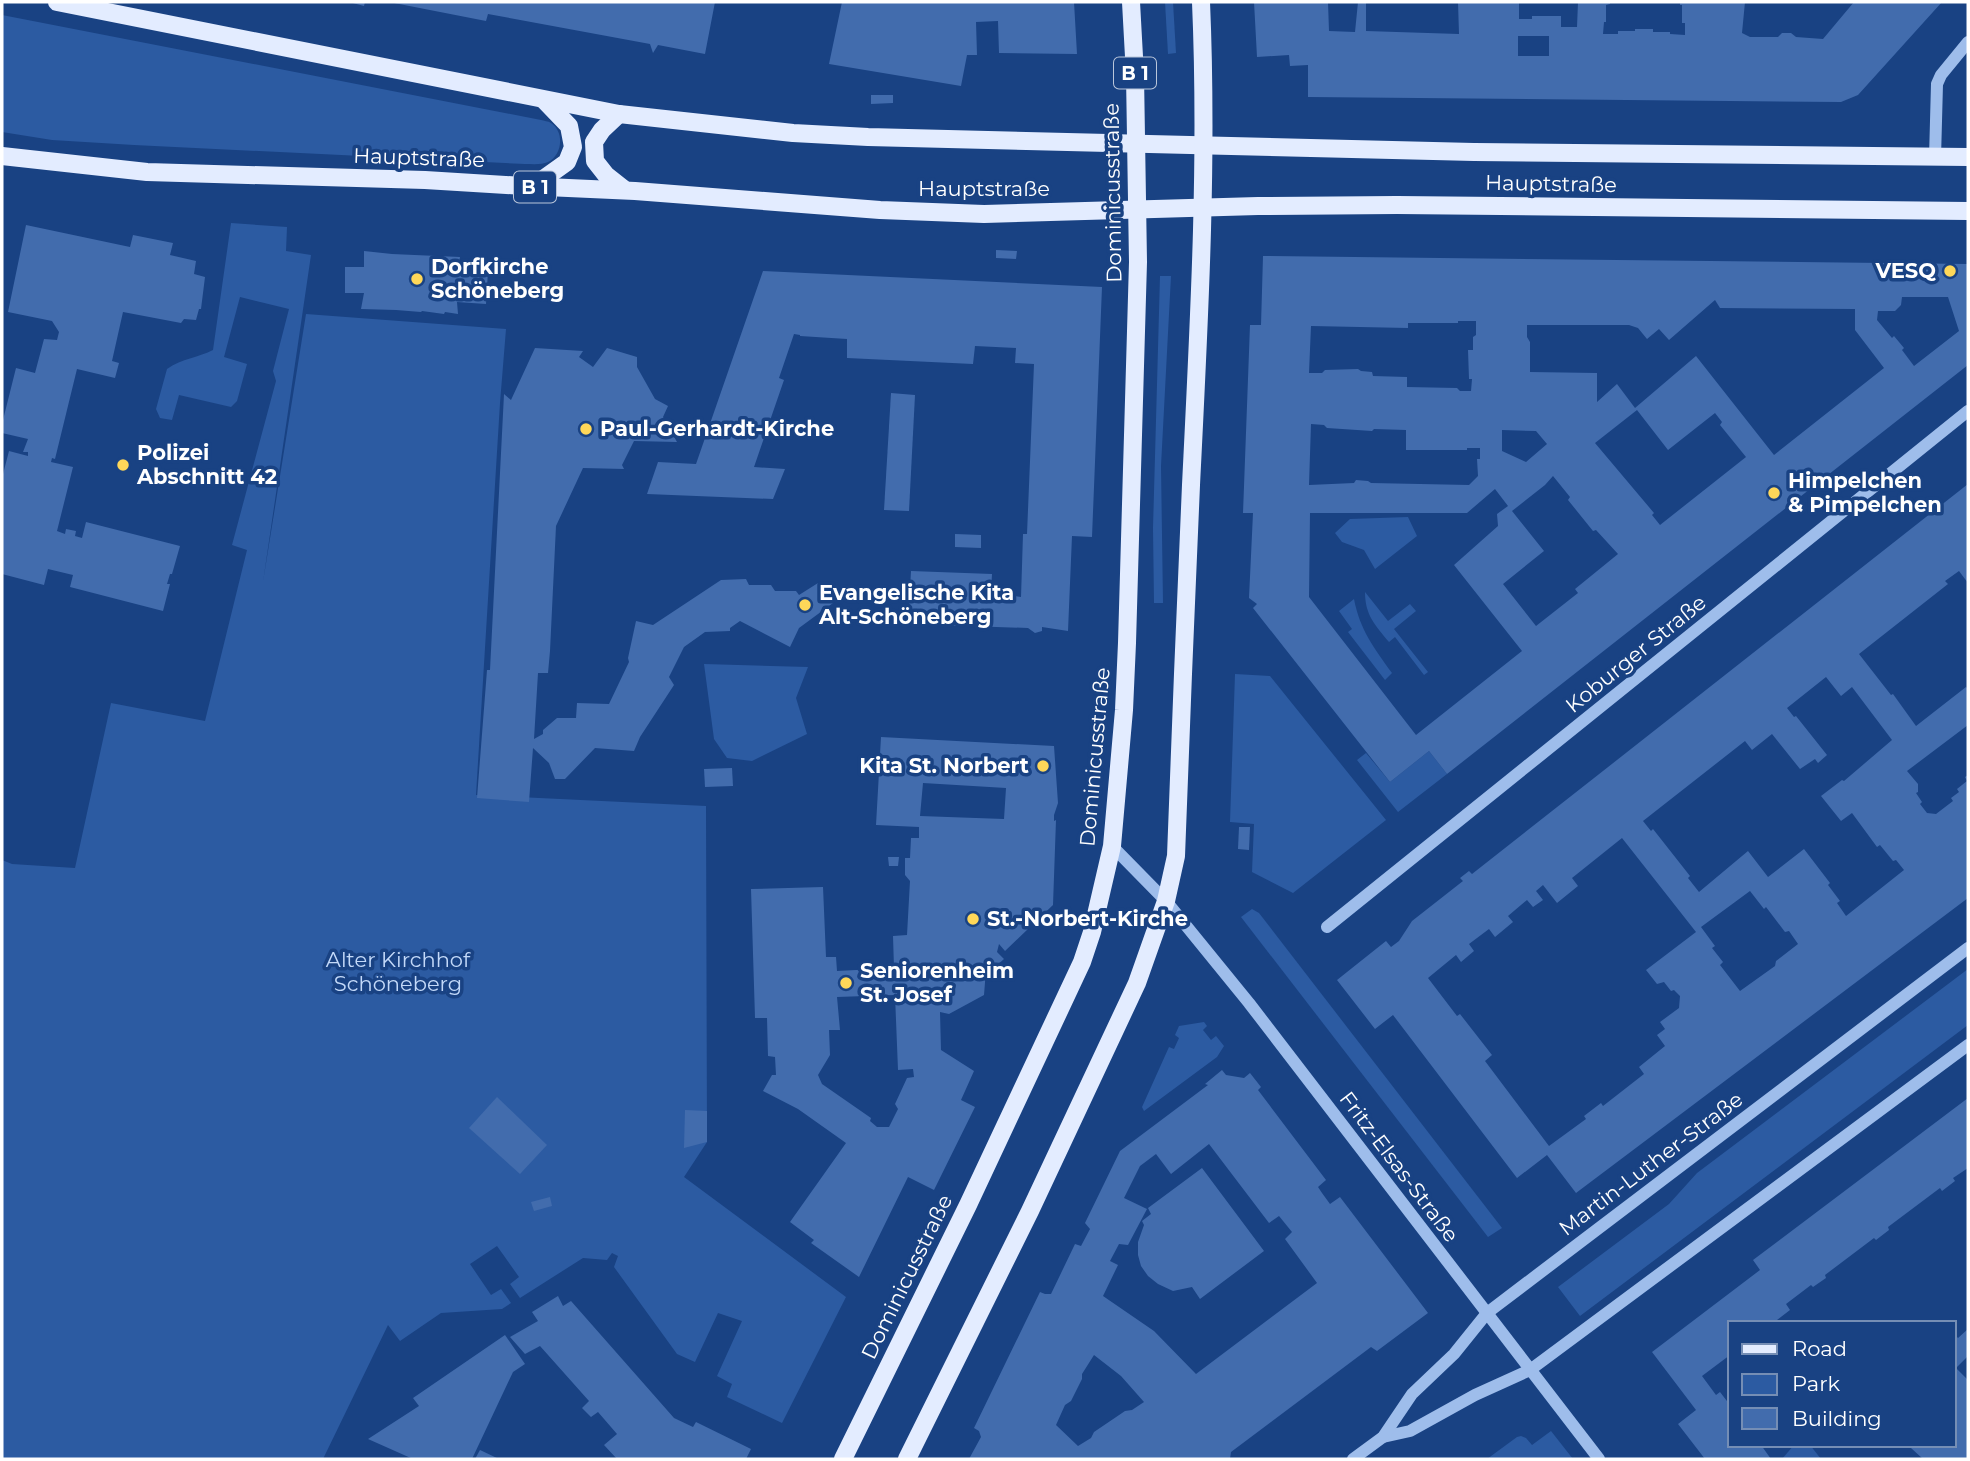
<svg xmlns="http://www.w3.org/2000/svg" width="1970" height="1461" font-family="Montserrat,sans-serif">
<rect width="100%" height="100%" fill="#194283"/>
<g fill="#2c5ba2">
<polygon points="1165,2 1173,2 1176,53 1168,54"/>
<path d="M2,15L541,120C544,121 548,121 551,123C565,132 562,156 548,162C542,165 532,164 525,164L134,145L52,140L2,132Z"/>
<path d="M231,223L287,227L286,251L311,255L263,582L306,314L506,329L500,403L476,795L706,806L707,1142L684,1177L846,1297L782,1423L727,1397L732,1384L717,1376L742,1321L718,1313L695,1362L677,1354L614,1267L618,1256L612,1253L607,1260L583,1258L520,1298L510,1284L519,1277L497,1246L470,1264L491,1295L501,1289L511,1303L502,1309L441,1313L400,1341L388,1325L323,1459H2V860L12,864L75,868L111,703L205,721L247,550L232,545L276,381L273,371L289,309L240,297L224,357L247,364L237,401L231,407L179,395L172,420L160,418L156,409L167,369C183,358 197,358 213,350Z"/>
<polygon points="1160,276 1171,276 1161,466 1163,603 1154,603 1153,528"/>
<polygon points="1408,517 1417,536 1375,569 1364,550 1342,542 1335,533 1350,519"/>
<path d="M1365,592L1388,621L1410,604L1416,611L1394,629L1428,672L1424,675L1395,637L1389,642C1375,625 1365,615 1365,592Z"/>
<path d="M1354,599C1360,630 1374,648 1392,673L1385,680L1348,632L1352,629L1339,611Z"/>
<polygon points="704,664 808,667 796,698 807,734 752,761 727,758 714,739"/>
<polygon points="1235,674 1270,676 1386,820 1293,893 1252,872 1254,824 1230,822"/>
<polygon points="1429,751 1447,774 1398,812 1357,760 1366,753 1390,782"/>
<polygon points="1252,909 1259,913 1502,1228 1488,1237 1241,917"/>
<polygon points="1968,969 1968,1025 1580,1316 1558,1287 1669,1204 1697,1173"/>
<polygon points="1204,1022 1207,1026 1203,1030 1211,1040 1216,1036 1224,1046 1217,1057 1144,1111 1142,1107 1169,1047 1174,1049 1179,1038 1175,1035 1179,1026"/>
<polygon points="1551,1431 1573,1459 1487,1459 1517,1437 1521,1436 1526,1438 1532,1445"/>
<polygon points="1794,1445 1810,1445 1821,1459 1782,1459"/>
</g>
<g fill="#426cad" fill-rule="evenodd">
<polygon points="349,2 365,2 364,6"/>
<polygon points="389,2 715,2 705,54 658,45 653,53 650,44 488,14 486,21"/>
<polygon points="842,2 1074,2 1077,54 999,53 998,21 976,22 977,55 967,55 961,86 829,64"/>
<path d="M1254,2H1328L1329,31L1355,32L1358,2H1366V31L1459,34L1458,2H1519V19H1532V16H1561V27H1577L1578,2H1610V4L1606,5V22H1604L1603,34H1618V31H1635V29H1653V32H1670V34L1685,35V23H1682V5H1680V2H1745L1742,33L1750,37H1778L1782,33H1791L1796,37L1823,39L1854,2H1942L1858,95L1841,102L1308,97V65L1290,66L1289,55L1257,57ZM1518,36H1549V56H1518Z"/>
<polygon points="871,95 893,95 893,103 871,104"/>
<polygon points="26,225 130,247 133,235 173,243 170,255 196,261 194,274 205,277 201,309 199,309 196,320 184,319 181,323 123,312 112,361 119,363 115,378 77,369 55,459 52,458 51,462 73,467 57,531 65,534 66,529 76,531 75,536 82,538 86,522 180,546 172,574 170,574 167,584 170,584 163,611 70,587 73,575 48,569 44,585 2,574 2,478 9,451 28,456 28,452 23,452 28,439 2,433 2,424 16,368 35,373 44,339 57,340 59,332 52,321 8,312"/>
<polygon points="996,250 1017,251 1016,259 996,258"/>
<polygon points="364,251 392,254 460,257 458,269 488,271 486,304 457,302 458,314 445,312 444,314 422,311 421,312 396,310 361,309 364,293 345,293 345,267 364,267"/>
<path d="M1263,256L1968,264V365L1447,774L1429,751L1390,782L1253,608L1257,604L1249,598L1253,513H1243L1250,325H1261ZM1902,297H1948L1959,331L1914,366L1902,350L1904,348L1894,336L1892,338L1877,320L1878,311H1895L1901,305ZM1715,300L1720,308L1855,309V330L1884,368L1774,455L1696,356L1635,408L1617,384L1597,402V373L1530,372V342L1527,337V325H1629L1638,328L1647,339L1659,329L1669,340ZM1458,321H1476V335L1473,337V350H1468L1469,379H1472L1471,391H1460L1457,388L1407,387V377L1373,376L1372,372L1361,371L1358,369L1325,370L1322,373H1309L1311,326L1408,328V323H1458ZM1637,410L1668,450L1715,413L1722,422L1720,425L1746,457L1660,525L1652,515L1654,513L1595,443ZM1311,424L1324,425L1327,428L1372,431L1374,429L1406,430V450H1467V448H1480V459H1477L1478,476L1469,485L1371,483L1368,481L1356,480L1354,483L1309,485ZM1502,430L1536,431L1547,444L1526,462L1502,451ZM1553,476L1570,497L1568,500L1593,531L1596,530L1618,554L1575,589L1578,593L1536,626L1503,584L1544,551L1512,511L1545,485ZM1495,489L1508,506L1497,514L1498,526L1454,565L1522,651L1416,735L1309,597L1310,513H1467Z"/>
<polygon points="763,271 1102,287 1092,537 1072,536 1068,631 1042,627 1042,631 1035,633 1028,628 908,624 911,571 992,574 991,592 1021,597 1023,534 1027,534 1034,364 1015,363 1016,348 975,346 973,364 847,358 847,339 800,336 800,335 794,334 779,378 784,380 754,467 785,469 773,499 647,494 658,462 696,464"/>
<polygon points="535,348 583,351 579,357 593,367 607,348 637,357 637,367 655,399 668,406 663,417 677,442 634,441 622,465 624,469 583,468 556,526 550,651 548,673 538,673 534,739 543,734 543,730 557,718 576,718 577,703 609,704 629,662 628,658 636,621 653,625 721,580 746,579 749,585 771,585 775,591 796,591 799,595 818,583 831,595 834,593 833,603 799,628 790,647 740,621 730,628 730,631 705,632 684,647 669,677 674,685 640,737 634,751 595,748 565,779 555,779 549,763 533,748 529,802 477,798 487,670 490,670 504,394 511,400"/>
<polygon points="891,393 915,395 909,511 884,510"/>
<path d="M1968,484V583L1959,571L1945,581L1948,584L1859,654L1891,695L1893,694L1916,726L1966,687L1968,689V725L1907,771L1918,784V792L1916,793L1922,802L1920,804L1927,813L1936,814L1953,801L1951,798L1959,792L1957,789L1967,781L1965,777L1968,775V898L1576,1193L1547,1155L1517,1178L1393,1015L1375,1029L1337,980L1386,941L1391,947L1399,941L1412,921L1463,881L1460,878L1469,871L1472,874ZM1826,677L1841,696L1852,687L1892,740L1844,781L1842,780L1821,796L1841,821L1852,813L1877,847L1880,845L1893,861L1896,860L1904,870L1846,916L1837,903L1840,901L1828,885L1830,883L1804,849L1768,877L1748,851L1699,892L1688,878L1690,876L1653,829L1651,831L1643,821L1745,741L1752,750L1772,734L1800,769L1815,759L1818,763L1827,755L1796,716L1794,717L1787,708ZM1622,838L1696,932L1646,970L1657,984L1664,982L1671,991L1674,990L1680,996L1679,1008L1660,1022L1665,1029L1657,1035L1665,1046L1639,1067L1644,1074L1603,1106L1601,1103L1584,1116L1586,1119L1549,1146L1485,1061L1492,1055L1460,1014L1457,1016L1428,978L1456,955L1461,962L1474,951L1469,944L1489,929L1495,937L1513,922L1508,916L1527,900L1533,907L1543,900L1536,891L1543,885L1557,903L1578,886L1572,878ZM1750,891L1764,909L1766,907L1785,932L1789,931L1798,944L1776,961L1775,966L1740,991L1720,965L1723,962L1712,948L1715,946L1701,927Z"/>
<polygon points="955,534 981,535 981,548 955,547"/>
<path d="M881,737L1054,746L1058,803L1054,815V821L1056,820L1053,905L1005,951L999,944L997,952L1004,959L995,967L992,964L986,970L984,995L949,1014L940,1012L941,1050L974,1071L961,1100L975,1107L934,1190L908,1177L859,1277L811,1243L814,1240L790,1222L846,1143L798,1109L763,1091L772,1075H776L775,1057L768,1056L767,1018H755L751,889L823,887L826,957H836L837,971L894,968L893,936L907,935L910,881L905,875V858H910L911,838H919V827L876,825ZM923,783L1006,788L1004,819L920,816ZM895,995L898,1070L913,1069L914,1077L907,1078L895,1104L898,1109L889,1127H877L870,1121L871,1118L822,1084L818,1075L830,1055L829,1030H840L837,997Z"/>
<polygon points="732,768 733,786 705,787 704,769"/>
<polygon points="1239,827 1250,827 1249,850 1238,849"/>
<polygon points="888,857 899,857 898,866 889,866"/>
<path d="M1222,1070L1226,1075L1244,1078L1250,1073L1261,1087L1258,1090L1326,1180L1318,1187L1322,1193L1330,1204L1340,1197L1428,1313L1377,1351L1371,1347L1231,1452L1230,1459H969L981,1437L979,1431L974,1428L1040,1292L1045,1294H1051L1075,1244L1081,1246L1090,1229L1085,1223L1120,1151L1208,1085L1205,1084ZM1209,1144L1269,1223L1279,1216L1292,1232L1285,1239L1317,1283L1196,1374L1154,1331L1103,1296L1118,1265L1110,1261L1119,1244L1128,1245L1147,1209L1124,1198L1140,1166L1156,1154L1171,1174ZM1094,1355L1121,1376L1144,1402L1132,1410L1125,1411L1094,1432L1091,1438L1078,1446L1056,1425L1065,1405L1071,1401L1082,1379V1374Z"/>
<polygon points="497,1097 547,1145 520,1174 469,1128"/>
<polygon points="1968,1098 1968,1168 1953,1178 1955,1181 1942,1191 1940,1188 1888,1227 1889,1230 1876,1240 1874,1238 1825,1275 1826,1278 1813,1287 1811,1285 1786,1304 1790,1310 1773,1323 1730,1323 1730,1355 1702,1376 1716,1395 1720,1392 1730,1405 1730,1445 1761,1445 1771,1459 1705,1459 1678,1424 1696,1410 1652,1352 1760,1270 1753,1260"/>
<polygon points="685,1110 707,1111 707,1142 684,1148"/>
<polygon points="1202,1168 1264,1251 1200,1299 1192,1287 1173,1291 1158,1284 1148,1276 1141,1266 1138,1255 1138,1242 1144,1225 1142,1221 1151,1214 1148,1208"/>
<polygon points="550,1197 552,1206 534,1211 531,1202"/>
<polygon points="558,1296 563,1306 571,1301 674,1418 693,1427 696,1422 751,1449 746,1459 617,1459 604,1445 617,1434 598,1412 591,1417 582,1408 589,1401 540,1346 525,1354 510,1337 538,1321 532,1312"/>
<polygon points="1968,1329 1968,1356 1956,1368 1968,1380 1968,1459 1923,1459 1911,1448 1914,1445 1954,1445 1954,1334 1958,1338"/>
<polygon points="505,1335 525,1364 513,1372 472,1459 413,1459 368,1439 419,1406 413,1398"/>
<polygon points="480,1450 499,1459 475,1459"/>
</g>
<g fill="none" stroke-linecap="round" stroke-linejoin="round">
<g stroke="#9ebdeb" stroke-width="12">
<polyline points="1935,158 1937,84 1941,75 1968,42"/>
<polyline points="1112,846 1166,901 1249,1003 1599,1459"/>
<polyline points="1327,927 1968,411"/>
<polyline points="1383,1437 1410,1431 1475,1395 1530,1370 1968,1045"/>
<polyline points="1353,1459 1383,1437 1412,1394 1454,1354 1487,1313 1968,948"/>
</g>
<g stroke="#e3ecff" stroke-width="18">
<polyline points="57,2 619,114 793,133 868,137 1474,152 1968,157"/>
<polyline points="619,114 602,130 594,142 595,161 606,175 625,190"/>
<polyline points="2,156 147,172 425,180 524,186 635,191 880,210 984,214 1258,206 1397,205 1968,211"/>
<polyline points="532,187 567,162 573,147 569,126 544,100"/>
<polyline points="843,1459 968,1205 1082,962 1092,932 1112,846 1124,710 1127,643 1138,262 1135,75 1131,2"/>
<path d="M907,1459L1030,1211L1137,983L1166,901L1176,856C1181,732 1185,609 1191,485C1199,324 1208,163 1201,2"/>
</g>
</g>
<g fill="#fed759" stroke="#194283" stroke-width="2.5">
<circle cx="1950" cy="271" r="7"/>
<circle cx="417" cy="279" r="7"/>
<circle cx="586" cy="429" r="7"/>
<circle cx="123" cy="465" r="7"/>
<circle cx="1774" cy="493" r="7"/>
<circle cx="805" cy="605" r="7"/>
<circle cx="1043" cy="766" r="7"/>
<circle cx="973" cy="919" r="7"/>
<circle cx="846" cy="983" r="7"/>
</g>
<g text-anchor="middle" stroke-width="7" stroke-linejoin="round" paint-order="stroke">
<g fill="#194283" stroke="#bac6da" stroke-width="2">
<rect x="1114" y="57.5" width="42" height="31" rx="5"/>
<rect x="514" y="171.5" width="42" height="31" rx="5"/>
</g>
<g font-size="19" font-weight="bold" fill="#fff">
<text x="1135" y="80">B 1</text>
<text x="535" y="194">B 1</text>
</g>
<g font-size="21" fill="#fff" stroke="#194283">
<text transform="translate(419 158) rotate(2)" y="7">Hauptstraße</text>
<text transform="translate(1551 184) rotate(1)" y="7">Hauptstraße</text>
<text x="984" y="196">Hauptstraße</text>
<text transform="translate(1113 193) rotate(-91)" y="7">Dominicusstraße</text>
<text transform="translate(1636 654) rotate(-39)" y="7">Koburger Straße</text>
<text transform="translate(1095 757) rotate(-85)" y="7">Dominicusstraße</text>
<text transform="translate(1651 1164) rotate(-37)" y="7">Martin-Luther-Straße</text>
<text transform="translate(1399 1167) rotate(53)" y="7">Fritz-Elsas-Straße</text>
<text transform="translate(907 1277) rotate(-64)" y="7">Dominicusstraße</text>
</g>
<g font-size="21" font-weight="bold" fill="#fff" stroke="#194283" text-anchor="start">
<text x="431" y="274">Dorfkirche<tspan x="431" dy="24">Schöneberg</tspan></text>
<text x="1936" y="278" text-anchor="end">VESQ</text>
<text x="600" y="436">Paul-Gerhardt-Kirche</text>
<text x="137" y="460">Polizei<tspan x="137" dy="24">Abschnitt 42</tspan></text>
<text x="1788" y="488">Himpelchen<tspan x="1788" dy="24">&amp; Pimpelchen</tspan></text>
<text x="819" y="600">Evangelische Kita<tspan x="819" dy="24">Alt-Schöneberg</tspan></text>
<text x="1029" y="773" text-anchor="end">Kita St. Norbert</text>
<text x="987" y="926">St.-Norbert-Kirche</text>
<text x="860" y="978">Seniorenheim<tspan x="860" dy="24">St. Josef</tspan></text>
</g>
<g font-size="21" fill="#c3d9f9" stroke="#194283">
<text x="398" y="967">Alter Kirchhof<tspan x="398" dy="24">Schöneberg</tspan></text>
</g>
</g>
<rect width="1970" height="1461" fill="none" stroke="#ffffff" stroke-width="7"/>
<rect x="1728" y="1321" width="228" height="126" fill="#194283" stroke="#758eb5" stroke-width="2"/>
<rect x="1742" y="1344" width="35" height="10" fill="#e3ecff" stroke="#758eb5" stroke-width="2"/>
<text x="1792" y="1356" font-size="21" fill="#ffffff">Road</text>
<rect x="1742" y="1374" width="35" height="21" fill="#2c5ba2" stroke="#758eb5" stroke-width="2"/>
<text x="1792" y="1391" font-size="21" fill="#ffffff">Park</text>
<rect x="1742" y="1408" width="35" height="21" fill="#426cad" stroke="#758eb5" stroke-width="2"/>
<text x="1792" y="1426" font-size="21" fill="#ffffff">Building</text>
</svg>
